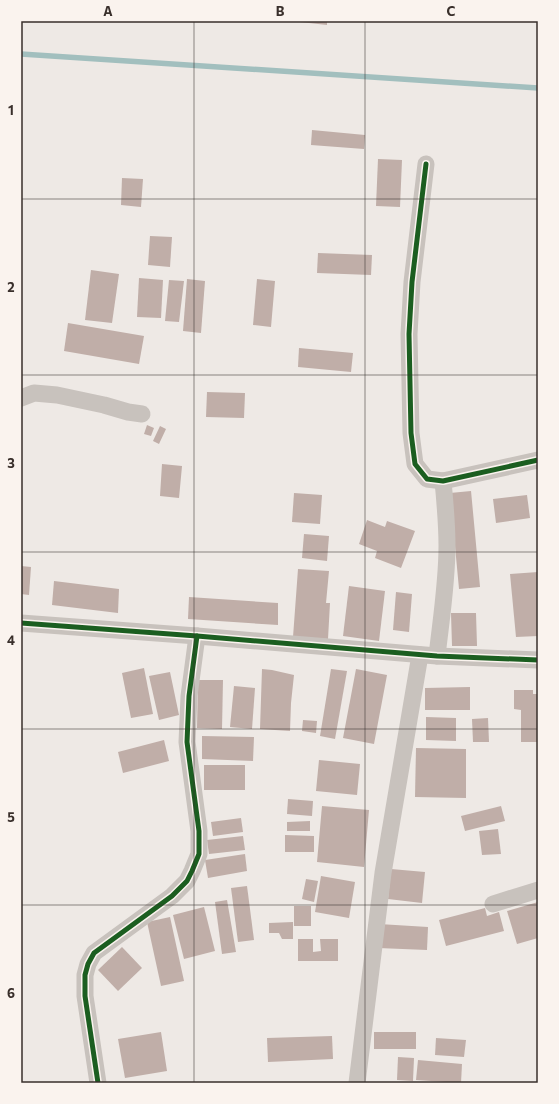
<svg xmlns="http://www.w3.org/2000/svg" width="559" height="1104" font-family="Commissioner,sans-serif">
<rect width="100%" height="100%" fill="#eee9e5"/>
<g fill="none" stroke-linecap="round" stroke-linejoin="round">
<polyline stroke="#a2bfbe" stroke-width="5.5" points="21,54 538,88"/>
</g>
<g fill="#c0aea8">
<polygon points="300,21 327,21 327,25 300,22"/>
<polygon points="312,130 365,135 364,149 311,145"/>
<polygon points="378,159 402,160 400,207 376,206"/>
<polygon points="122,178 143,179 141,207 121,205"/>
<polygon points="150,236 172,237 170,267 148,265"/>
<polygon points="318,253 372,255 371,275 317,273"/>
<polygon points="91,270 119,274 112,323 85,320"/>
<polygon points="139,278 163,280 161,318 137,317"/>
<polygon points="187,279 205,281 201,333 183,331"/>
<polygon points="257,279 275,281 271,327 253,325"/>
<polygon points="169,280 184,281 179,322 165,321"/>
<polygon points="68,323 144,336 139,364 64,351"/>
<polygon points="299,348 353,353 351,372 298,367"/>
<polygon points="207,392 245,393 244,418 206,417"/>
<polygon points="147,425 154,428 151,436 144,434"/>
<polygon points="160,426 166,429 159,444 153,441"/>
<polygon points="162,464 182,466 179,498 160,496"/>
<polygon points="471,491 480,587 459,589 450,493"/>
<polygon points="294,493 322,495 320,524 292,522"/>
<polygon points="527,495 530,518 496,523 493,499"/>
<polygon points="367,520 385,527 387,521 415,531 401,568 375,558 377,551 359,544"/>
<polygon points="304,534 329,536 327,561 302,558"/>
<polygon points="21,566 31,567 29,595 21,594"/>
<polygon points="298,569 329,571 326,603 330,603 328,639 293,637"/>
<polygon points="538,572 538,636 516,637 510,574"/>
<polygon points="54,581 119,589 118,613 52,605"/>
<polygon points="349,586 385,591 379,641 343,636"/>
<polygon points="396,592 412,594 409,632 393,630"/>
<polygon points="189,597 278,603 278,625 188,619"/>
<polygon points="451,613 476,613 477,646 452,646"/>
<polygon points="144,668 153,714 131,718 122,673"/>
<polygon points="262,669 272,670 294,675 291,703 290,731 260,729"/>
<polygon points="331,669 347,671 335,739 320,736"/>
<polygon points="356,669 387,675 374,744 343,738"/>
<polygon points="170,672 179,715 159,720 149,676"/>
<polygon points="198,680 223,680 222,729 197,728"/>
<polygon points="234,686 255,688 252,729 230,727"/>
<polygon points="470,687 470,710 425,710 425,688"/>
<polygon points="514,690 533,690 533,694 538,694 538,742 521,742 521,710 514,709"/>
<polygon points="426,717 456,718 456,741 426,740"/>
<polygon points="488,718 489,742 473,742 472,719"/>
<polygon points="303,720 317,721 316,733 302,731"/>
<polygon points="202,736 254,737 253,761 202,759"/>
<polygon points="164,740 169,761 123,773 118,752"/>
<polygon points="416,748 466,749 466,798 415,797"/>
<polygon points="319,760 360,764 357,795 316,791"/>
<rect x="204" y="765" width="41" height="25"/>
<polygon points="288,799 313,801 312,816 287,814"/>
<polygon points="322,806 369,810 364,867 317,862"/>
<polygon points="501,806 505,821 465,831 461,816"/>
<polygon points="241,818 243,832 213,836 211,822"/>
<polygon points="310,821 310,831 287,831 287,822"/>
<polygon points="498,829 501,854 482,855 479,831"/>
<polygon points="285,835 314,836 314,852 285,852"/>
<polygon points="243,836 245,850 209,854 207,840"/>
<polygon points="245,854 247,871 208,878 205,860"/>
<polygon points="391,869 425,872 422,903 388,899"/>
<polygon points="321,876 355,882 349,918 315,912"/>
<polygon points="306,879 318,881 314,902 302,899"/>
<polygon points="247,886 254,940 238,942 231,888"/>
<polygon points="227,900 236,952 222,954 215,902"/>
<polygon points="538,902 538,938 517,944 507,911"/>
<rect x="294" y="906" width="17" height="20"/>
<polygon points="204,907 215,951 184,959 173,915"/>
<polygon points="485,908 487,916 499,912 504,931 446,946 439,920"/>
<polygon points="170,917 184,981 161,986 147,922"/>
<polygon points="293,922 293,939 282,939 279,933 269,933 269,923"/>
<polygon points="379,924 428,927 427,950 378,948"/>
<polygon points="298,939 313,939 313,952 321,951 320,939 338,939 338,961 298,961"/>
<polygon points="122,947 142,968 118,991 98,970"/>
<polygon points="161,1032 167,1071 125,1078 118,1039"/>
<rect x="374" y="1032" width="42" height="17"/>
<polygon points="332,1036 333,1059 268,1062 267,1038"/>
<polygon points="436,1038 466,1040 464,1057 435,1055"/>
<polygon points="398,1057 414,1058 413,1081 397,1080"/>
<polygon points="418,1060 462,1064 461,1083 416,1080"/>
</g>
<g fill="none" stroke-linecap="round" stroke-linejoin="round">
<g stroke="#c8c2bd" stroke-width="17">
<polyline points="426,164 412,282 409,334 411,433 415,464 427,479 443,481 538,460"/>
<polyline points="21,398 34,393 57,395 104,405 128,412 142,414"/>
<polyline points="21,623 197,636 437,656 538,660"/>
<path d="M437,656C441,620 447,583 447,546C447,524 445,502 443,481"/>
<polyline points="493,904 538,890"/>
<polyline points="98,1083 85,996 85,975 88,964 94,953 172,896 187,881 192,871 199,854 199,831 187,742 189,696 197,636"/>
<polyline points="357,1083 383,873 420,655"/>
</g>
<g stroke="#faf3ee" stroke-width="8">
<g id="cycleway">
<polyline points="426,164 412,282 409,334 411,433 415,464 427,479 443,481 538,460"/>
<polyline points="21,623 197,636 437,656 538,660"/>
<polyline points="98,1083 85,996 85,975 88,964 94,953 172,896 187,881 192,871 199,854 199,831 187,742 189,696 197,636"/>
</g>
</g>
<use href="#cycleway" stroke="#1b5e20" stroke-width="5"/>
</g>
<path fill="none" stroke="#392f2b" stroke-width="1" stroke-opacity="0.55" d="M194,21V1083M365,21V1083M21,199H538M21,375H538M21,552H538M21,729H538M21,905H538"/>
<rect width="559" height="1104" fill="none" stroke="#faf3ee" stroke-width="44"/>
<rect x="22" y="22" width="515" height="1060" fill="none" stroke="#392f2b" stroke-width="1.5"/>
<g font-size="13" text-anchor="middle" font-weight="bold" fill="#392f2b">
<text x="108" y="16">A</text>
<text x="280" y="16">B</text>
<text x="451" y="16">C</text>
<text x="11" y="115">1</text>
<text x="11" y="292">2</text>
<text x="11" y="468">3</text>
<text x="11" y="645">4</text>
<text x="11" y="822">5</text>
<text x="11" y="998">6</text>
</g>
</svg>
